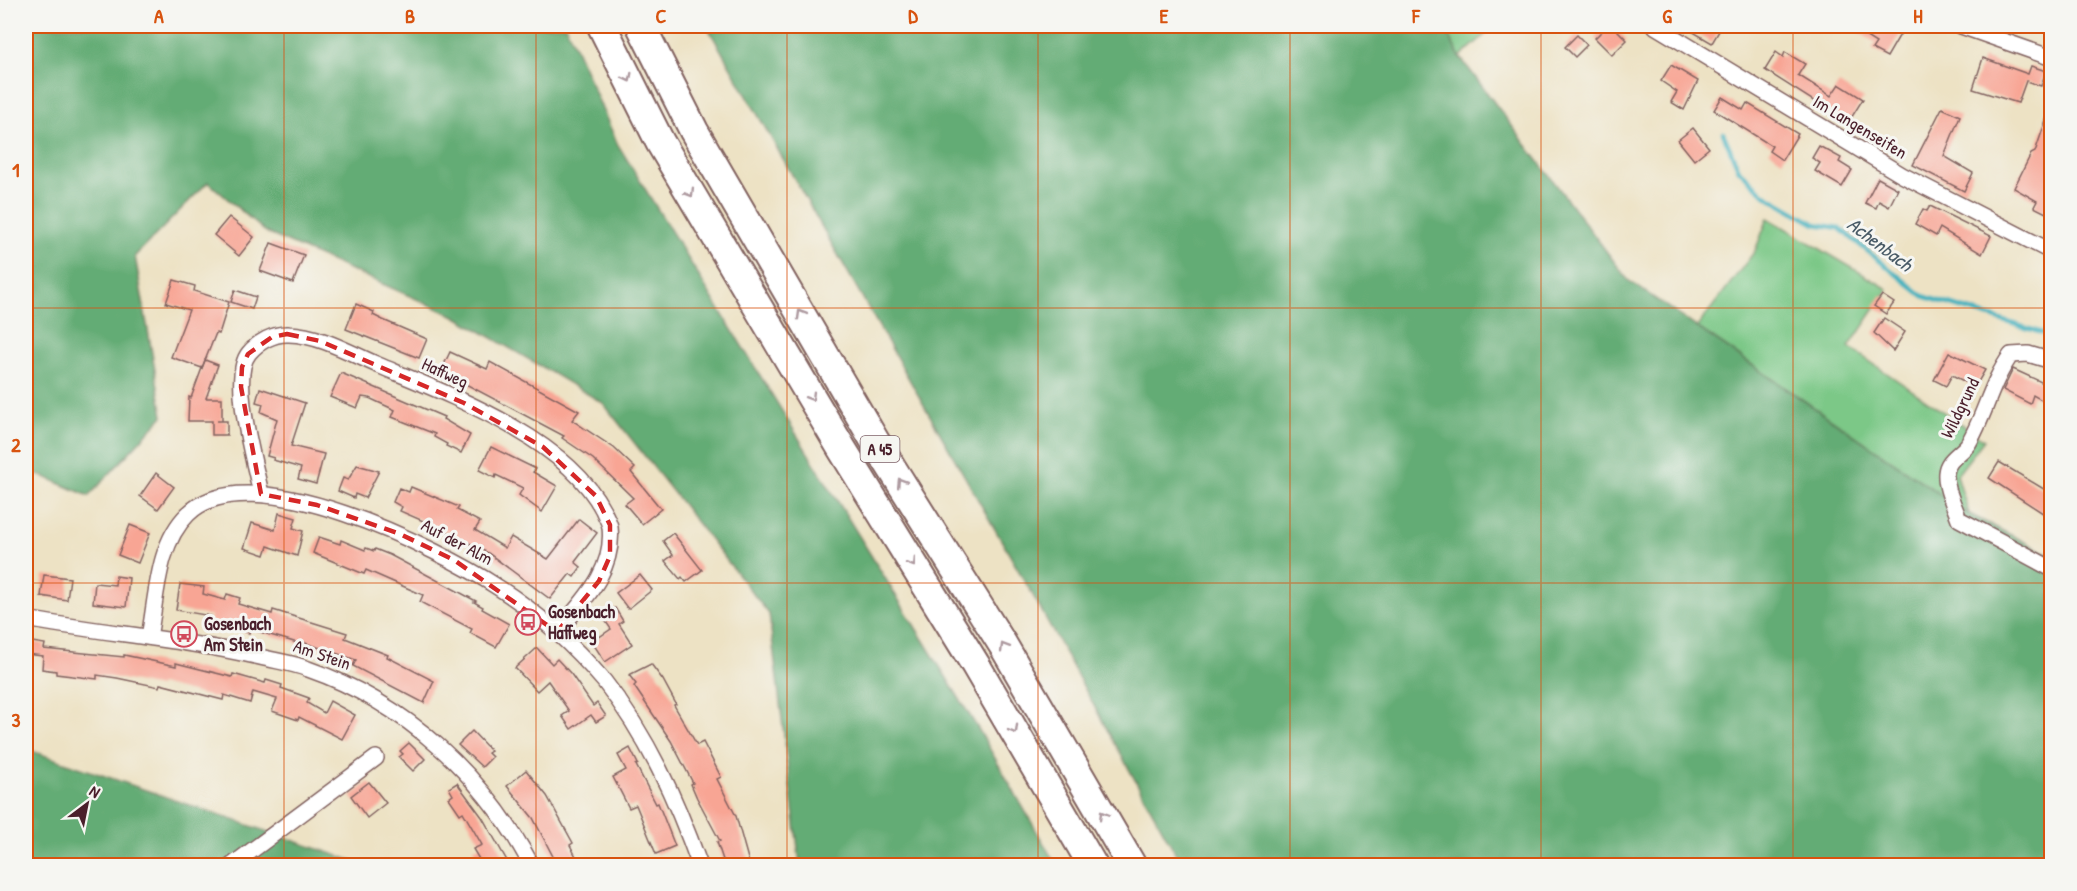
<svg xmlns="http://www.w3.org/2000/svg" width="2077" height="891" font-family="'Patrick Hand',sans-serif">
<rect width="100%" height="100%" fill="#f6f6f2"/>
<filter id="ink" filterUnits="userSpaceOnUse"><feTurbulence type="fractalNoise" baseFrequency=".0167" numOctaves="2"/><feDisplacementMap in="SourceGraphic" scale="12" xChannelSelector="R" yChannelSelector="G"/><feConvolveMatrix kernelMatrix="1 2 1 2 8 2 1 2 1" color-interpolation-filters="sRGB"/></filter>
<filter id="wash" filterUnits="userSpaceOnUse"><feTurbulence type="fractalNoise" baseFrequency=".008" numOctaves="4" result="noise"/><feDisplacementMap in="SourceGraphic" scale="24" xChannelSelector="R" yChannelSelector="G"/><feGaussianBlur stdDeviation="1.35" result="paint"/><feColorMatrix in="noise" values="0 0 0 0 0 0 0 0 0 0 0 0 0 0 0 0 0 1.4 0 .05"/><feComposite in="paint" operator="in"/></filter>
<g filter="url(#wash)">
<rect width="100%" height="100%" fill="#ede2c4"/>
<g fill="#7bc887" stroke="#627459" stroke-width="1.5">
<polygon points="1443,26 1495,26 1460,57"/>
<polygon points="1768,218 1888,289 1849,347 1984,440 1957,475 1969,514 1697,327 1755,251"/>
</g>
<g fill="#64ac74" stroke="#576650" stroke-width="1.5">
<polygon points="26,26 566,26 618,145 980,732 1056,865 800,865 769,614 603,403 455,316 267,233 208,182 135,256 163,416 89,496 26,469"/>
<polygon points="707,26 1443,26 1460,57 1628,280 1969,514 2051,555 2051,865 1182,865 1040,608"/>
<polygon points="26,749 365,865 26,865"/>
</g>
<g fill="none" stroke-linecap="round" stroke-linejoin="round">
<polyline stroke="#44b2bf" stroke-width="4.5" points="1723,133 1739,170 1765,195 1815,224 1839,228 1923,296 2052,336"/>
</g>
<g id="blocks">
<g fill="#f8a594">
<polygon points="1607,26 1613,26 1627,40 1612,55 1595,38"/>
<polygon points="1683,26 1722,26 1712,43"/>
<polygon points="1849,26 1905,26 1887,57 1872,49 1876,43"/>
<polygon points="1577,35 1587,45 1575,57 1565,47"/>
<polygon points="1776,52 1783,57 1785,52 1805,64 1798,75 1831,96 1839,84 1863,99 1848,123 1765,70"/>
<polygon points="1983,58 2028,74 2031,66 2046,71 2041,86 2026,81 2018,103 1973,89"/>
<polygon points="1671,65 1698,81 1684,110 1671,102 1677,92 1661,81"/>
<polygon points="1722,97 1743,110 1747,103 1798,134 1782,160 1769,151 1772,146 1714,110"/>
<polygon points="1942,108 1960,116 1944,156 1973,173 1964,191 1913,165"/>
<polygon points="2049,111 2052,111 2052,216 2034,207 2037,201 2014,188 2031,154 2035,152"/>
<polygon points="1693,128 1709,148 1694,160 1678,140"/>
<polygon points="1819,146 1841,158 1839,162 1852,170 1842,187 1815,171 1820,163 1812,158"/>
<polygon points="1878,178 1898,189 1889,207 1879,201 1876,208 1865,203"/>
<polygon points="1930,206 1991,236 1982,254 1940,228 1936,236 1915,224 1923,209 1927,211"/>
<polygon points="229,217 254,237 239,256 214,235"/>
<polygon points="271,243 304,255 293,283 260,271"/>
<polygon points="174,280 195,286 194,291 229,302 219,334 216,333 202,368 171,357 189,310 166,303"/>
<polygon points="235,290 256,297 252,309 231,302"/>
<polygon points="1882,295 1894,303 1886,314 1874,306"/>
<polygon points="356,304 374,312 373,315 383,320 427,339 419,358 346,329"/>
<polygon points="1884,318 1905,332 1893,351 1874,333"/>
<polygon points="450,352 487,369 490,362 579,411 572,420 614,448 635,468 631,472 661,509 642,524 625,504 633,498 593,459 562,438 564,436 441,371"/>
<polygon points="1949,352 1985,370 1975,387 1952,375 1946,386 1934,380"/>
<polygon points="205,360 218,365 206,398 222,398 222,421 217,421 227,421 227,435 212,435 212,421 188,421 189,397 191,398"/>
<polygon points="2013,369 2052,387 2052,406 2033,395 2030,404 2003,390"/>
<polygon points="341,373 444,417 443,419 470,435 461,453 446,446 447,444 434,437 435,434 392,417 395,410 369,398 362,397 357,408 330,397"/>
<polygon points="260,388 305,403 291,446 324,454 316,484 298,479 301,468 273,460 274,458 267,456 277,419 261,412 263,404 256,402"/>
<polygon points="491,447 536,469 533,472 557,486 542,512 519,495 523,488 496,475 495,478 479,470"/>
<polygon points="1999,462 2052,494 2052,519 1989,478"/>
<polygon points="357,465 379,471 365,498 355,494 354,498 338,491 343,478 348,480"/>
<polygon points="156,473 174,487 158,509 140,496"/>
<polygon points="411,487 459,507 457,510 480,522 475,530 505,548 511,537 548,559 579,519 597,533 575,562 581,567 574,577 570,574 550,599 488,553 446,531 400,511 402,507 393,502 399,488 409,492"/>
<polygon points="279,513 296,518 293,528 303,531 297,556 268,546 265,555 244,548 252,523 275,530"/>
<polygon points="130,525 150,533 138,563 118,555"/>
<polygon points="673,533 702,570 686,582 682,577 680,579 665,561 673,555 663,541"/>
<polygon points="319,537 340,544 341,540 365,550 366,548 374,551 375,549 390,555 476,601 474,602 483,607 482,609 509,624 496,647 470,633 472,629 420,602 423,595 366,570 364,574 313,553"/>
<polygon points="44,575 70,578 67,600 41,596"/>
<polygon points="640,575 652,590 628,609 616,593"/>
<polygon points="116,576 129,578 126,607 93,603 95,583 115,585"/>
<polygon points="180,584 204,587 203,594 225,600 227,594 240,598 238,604 272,614 273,610 347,633 345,638 388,655 387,657 434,681 424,703 353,666 356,660 302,642 301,644 250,629 249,633 210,621 211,616 176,610"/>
<polygon points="615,608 623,621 619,624 632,644 605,662 592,642 611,629 602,616"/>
<polygon points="26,641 45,644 44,649 124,657 124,655 176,666 176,663 232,677 233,674 265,683 266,680 282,685 281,688 309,698 307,703 324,713 330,701 355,715 342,739 299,717 298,720 272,711 277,699 253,692 250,703 224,695 223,700 160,684 159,687 117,678 97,675 97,679 56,674 56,671 42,669 43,656 26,654"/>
<polygon points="537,648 552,664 557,659 571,674 593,706 597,703 606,716 596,722 591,715 571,729 562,716 569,711 548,681 537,691 515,668"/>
<polygon points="651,664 663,680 676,704 674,705 697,745 703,742 721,777 717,779 736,816 750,866 725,866 717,842 720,841 697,798 691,784 693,783 671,741 634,686 636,684 629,675"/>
<polygon points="472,731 491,751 488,753 492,757 482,767 458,745"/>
<polygon points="409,743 425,759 413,771 399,757 403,754 400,751"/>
<polygon points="630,748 638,764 636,765 656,804 658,803 675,846 656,854 636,805 629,808 613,777 626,770 618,755"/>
<polygon points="526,770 547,796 573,843 570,845 581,866 558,866 533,818 507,786"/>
<polygon points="369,782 386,803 367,818 351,796"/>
<polygon points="457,783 482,817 510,866 483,866 473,849 482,845 463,812 460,814 449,798 453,795 449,788"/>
</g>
</g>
</g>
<g filter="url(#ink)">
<use href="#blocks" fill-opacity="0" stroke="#836361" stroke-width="1.5"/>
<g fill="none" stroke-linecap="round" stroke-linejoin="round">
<g stroke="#836361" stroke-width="18">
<g id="street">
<polyline points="1655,26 1902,175 2052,252"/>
<polyline points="1961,26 2052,58"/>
<path d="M2052,361L2028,354L2011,355C1991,382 1985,416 1968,444C1961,454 1947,459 1946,473C1945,488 1954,505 1959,519L2052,569"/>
<path d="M261,494C255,463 229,377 249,353C258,342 274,333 289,334C320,335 350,353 378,365C450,395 566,438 603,510C605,515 609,521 610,527C615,571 583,601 557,632"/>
<path d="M26,619C103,633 182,639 260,657C276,661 293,663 308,669C406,703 483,775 532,866"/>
<path d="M149,637C157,596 157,544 188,514C249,453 440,549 499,588C538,613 574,646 604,681C648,737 676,799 700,866"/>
<polyline points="231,866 376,758"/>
</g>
</g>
<g stroke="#836361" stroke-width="32">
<g id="highway">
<polyline points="602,26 660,142 842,449 975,664 1093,866"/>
<polyline points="641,26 694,131 876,443 1003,645 1132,866"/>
</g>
</g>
<use href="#street" stroke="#fff" stroke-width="15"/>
<use href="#highway" stroke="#fff" stroke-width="28"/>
</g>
<defs><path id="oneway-chevron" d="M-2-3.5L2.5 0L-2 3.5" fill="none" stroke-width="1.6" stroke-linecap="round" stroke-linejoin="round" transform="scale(1.5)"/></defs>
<g stroke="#ae9aa0">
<use href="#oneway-chevron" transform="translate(628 78) rotate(63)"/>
<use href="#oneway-chevron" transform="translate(690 193) rotate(59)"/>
<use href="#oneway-chevron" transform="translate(801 314) rotate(-120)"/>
<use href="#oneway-chevron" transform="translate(811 397) rotate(59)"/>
<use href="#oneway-chevron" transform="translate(901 482) rotate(-122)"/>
<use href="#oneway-chevron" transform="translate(912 563) rotate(58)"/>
<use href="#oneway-chevron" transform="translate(1004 647) rotate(-121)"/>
<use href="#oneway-chevron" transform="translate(1014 730) rotate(60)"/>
<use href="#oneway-chevron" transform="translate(1103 815) rotate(-121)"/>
</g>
</g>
<path fill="none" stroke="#d62828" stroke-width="4.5" stroke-dasharray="12 8" stroke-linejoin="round" d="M287,334L320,341L464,403L543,447L596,496L610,525V556L599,581L557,632L454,560L400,534L317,505L261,494L241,387L242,367L248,354L272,337Z"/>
<path fill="none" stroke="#d8530f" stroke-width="1.5" stroke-opacity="0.55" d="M284,26V866M536,26V866M787,26V866M1038,26V866M1290,26V866M1541,26V866M1793,26V866M26,308H2052M26,583H2052"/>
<defs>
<g id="bus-ring" transform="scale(1.35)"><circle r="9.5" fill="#f6f6f2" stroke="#d1495b" stroke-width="1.5"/><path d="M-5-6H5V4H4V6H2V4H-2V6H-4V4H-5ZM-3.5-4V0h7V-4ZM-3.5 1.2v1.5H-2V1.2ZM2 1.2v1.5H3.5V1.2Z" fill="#d1495b"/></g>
</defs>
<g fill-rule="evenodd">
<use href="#bus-ring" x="528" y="622"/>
<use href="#bus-ring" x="184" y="634"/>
</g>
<g text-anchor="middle" stroke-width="6" stroke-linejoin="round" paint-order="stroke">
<rect fill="#f6f6f2" stroke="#7e6067" stroke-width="1.5" x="860.5" y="436" width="39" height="26" rx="4.5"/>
<g font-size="16" font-weight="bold" fill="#4a1f2b">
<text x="880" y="455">A 45</text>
</g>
<g font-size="18" fill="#4a1f2b" stroke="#f6f6f2">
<text transform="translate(1860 127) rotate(31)" y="6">Im Langenseifen</text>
<text transform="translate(445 373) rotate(25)" y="6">Haffweg</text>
<text transform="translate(1960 408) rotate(-64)" y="6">Wildgrund</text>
<text transform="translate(457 542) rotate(28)" y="6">Auf der Alm</text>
<text transform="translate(322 655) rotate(19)" y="6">Am Stein</text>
</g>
<g font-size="18" font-weight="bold" fill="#4a1f2b" stroke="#f6f6f2" text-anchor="start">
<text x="548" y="618">Gosenbach<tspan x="548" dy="21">Haffweg</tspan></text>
<text x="204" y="630">Gosenbach<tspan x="204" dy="21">Am Stein</tspan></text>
</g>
<g font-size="20" font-style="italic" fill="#485a66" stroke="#f6f6f2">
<text transform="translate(1880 244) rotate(37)" y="7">Achenbach</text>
</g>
</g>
<rect width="2077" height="891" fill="none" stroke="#f6f6f2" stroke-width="66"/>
<g transform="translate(87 804) rotate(32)" stroke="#f6f6f2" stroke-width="4.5" paint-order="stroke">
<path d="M0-4.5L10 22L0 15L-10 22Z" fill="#4a1f2b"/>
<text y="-9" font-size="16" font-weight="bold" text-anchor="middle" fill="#4a1f2b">N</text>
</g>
<rect x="33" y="33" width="2011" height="825" fill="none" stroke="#d8530f" stroke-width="2"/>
<g font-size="20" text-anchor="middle" font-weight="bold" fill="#d8530f">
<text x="159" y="23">A</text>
<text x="410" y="23">B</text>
<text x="661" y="23">C</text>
<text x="913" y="23">D</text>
<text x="1164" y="23">E</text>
<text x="1416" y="23">F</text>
<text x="1667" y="23">G</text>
<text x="1918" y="23">H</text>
<text x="16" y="177">1</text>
<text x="16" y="452">2</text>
<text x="16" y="727">3</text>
</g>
</svg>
